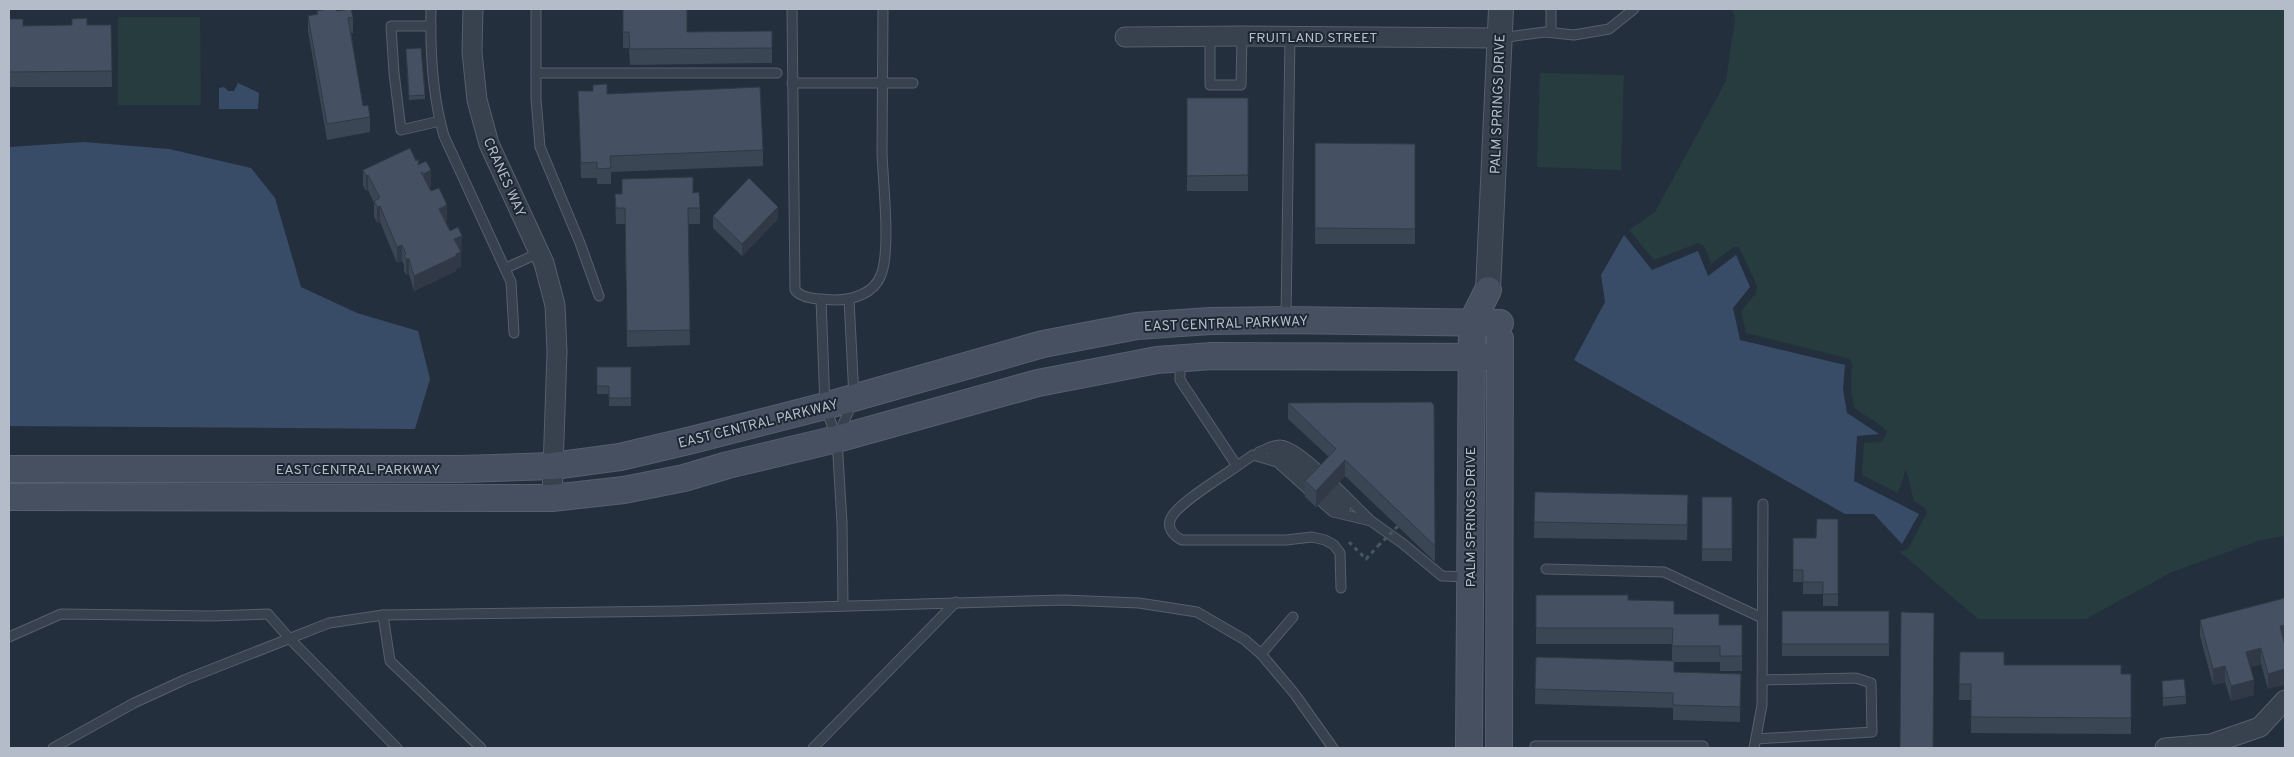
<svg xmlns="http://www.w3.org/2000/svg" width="2294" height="757" font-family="Overpass,sans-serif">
<rect width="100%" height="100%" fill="#242f3e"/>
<g fill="#263c3f">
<polygon points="1732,9 2285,9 2285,536 2261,540 2172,572 2086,619 1978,619 1900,552 1908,549 1927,513 1925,508 1914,501 1906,469 1898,493 1862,475 1864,443 1882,442 1887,433 1883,427 1854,408 1851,389 1852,364 1850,359 1746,333 1741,311 1756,293 1757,286 1739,247 1734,247 1711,264 1704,246 1698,243 1654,260 1629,230 1655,212 1726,81 1735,18"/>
<polygon points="118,17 200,17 201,105 118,105"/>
<polygon points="1540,73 1624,75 1621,170 1537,167"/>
</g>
<g fill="#394c67">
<polygon points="238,83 259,93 258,109 219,109 219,88 224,87 228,91 234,91"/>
<polygon points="84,142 169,149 251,168 275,198 301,287 357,313 418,331 430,379 415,429 9,426 9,147"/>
<polygon points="1624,235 1652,270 1698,251 1708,276 1736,255 1750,287 1733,308 1740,340 1845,365 1843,389 1847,413 1879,434 1857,436 1854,481 1919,514 1902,544 1874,514 1845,514 1574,360 1605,302 1601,275"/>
</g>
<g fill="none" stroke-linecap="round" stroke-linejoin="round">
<g stroke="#565f6c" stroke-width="11">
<g id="service">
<path d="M431,9C430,51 432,95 444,136L511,282L514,333"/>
<polyline points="536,9 536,99 540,147 580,243 599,296"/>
<path d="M792,9L795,290C803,300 822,299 834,300C852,300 874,294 881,275C891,250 883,183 882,153C882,105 883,57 883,9"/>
<polyline points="431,26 391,26 394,73 401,130 440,121"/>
<polyline points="1551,32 1551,9"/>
<polyline points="1210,36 1210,85 1241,85 1242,36"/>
<polyline points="1500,38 1545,32 1574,35 1609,29 1634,9"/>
<polyline points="536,73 777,73"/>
<polyline points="792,83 913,83"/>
<polyline points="506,268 539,253"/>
<polyline points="821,299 825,406 837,439 842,523 843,606"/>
<polyline points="1286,317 1290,36"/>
<path d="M1180,360V380L1237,466C1222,477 1178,503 1171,518C1166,528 1174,536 1182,540H1286L1312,537L1325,540L1334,545L1340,553L1341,588"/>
<polyline points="839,434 854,398 849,299"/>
<polyline points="1274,449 1287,453 1346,508"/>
<path d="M1259,452C1265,450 1274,444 1281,445C1301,447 1352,503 1369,519"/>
<polyline points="1272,454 1291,465 1341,511"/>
<polyline points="1237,466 1253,455 1277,462 1333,512 1371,521 1402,543 1442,576 1468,577"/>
<polyline points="1546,569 1664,572 1762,618"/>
<polyline points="383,615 390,661 481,748"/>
<polyline points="9,637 61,614 211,616 268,614 289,638 397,748"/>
<polyline points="1261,654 1293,617"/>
<polyline points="1756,739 1872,732 1871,683 1856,678 1762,680"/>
<polyline points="1535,746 1703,746 1703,748"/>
<polyline points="53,748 134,703 184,680 329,623 383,615 677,611 1063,600 1139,603 1197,612 1245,640 1261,654 1294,693 1333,748"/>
<polyline points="813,748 956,602"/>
<polyline points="1754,748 1762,705 1763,504"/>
</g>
</g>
<g stroke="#565f6c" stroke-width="21">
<g id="minor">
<polyline points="473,9 472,52 477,100 489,144 544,263 555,305 557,352 552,498"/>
<polyline points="1125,37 1242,36 1500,38"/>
<polyline points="2165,748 2211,744 2260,727 2285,700"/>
</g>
</g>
<g stroke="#565f6c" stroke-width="26">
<polyline id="tertiary" points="1488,290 1501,9"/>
</g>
<g stroke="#565f6c" stroke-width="28">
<g id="secondary">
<polyline points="9,469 460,469 553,466 620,457 692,440 825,406 1043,344 1137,326 1210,321 1286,320 1500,323"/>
<polyline points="9,497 552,498 624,490 684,478 728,465 837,439 1038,383 1157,360 1212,356 1499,357"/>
<polyline points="1469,748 1472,322 1488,290"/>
<polyline points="1499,748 1500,339"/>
</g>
</g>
<polyline stroke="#44595c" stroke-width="3" stroke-dasharray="4 4" stroke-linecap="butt" points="1349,542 1366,559 1378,546"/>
<use href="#service" stroke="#38414e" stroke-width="9"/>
<use href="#minor" stroke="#38414e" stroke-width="19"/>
<use href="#tertiary" stroke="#38414e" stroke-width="24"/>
<use href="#secondary" stroke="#465061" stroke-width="26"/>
<polyline stroke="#44595c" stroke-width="3" stroke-dasharray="4 4" stroke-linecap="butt" points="1378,546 1398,526"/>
</g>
<g fill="#3b4654">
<polygon points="623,9 687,32 772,31 772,63 630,65 629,48 623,48"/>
<polygon points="317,11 337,11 353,17 353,33 351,33 363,106 370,117 370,132 327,140 308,31 308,16 317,14"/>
<polygon points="9,19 23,26 111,25 112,87 9,87"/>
<polygon points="406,53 425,95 425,99 409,100"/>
<polygon points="578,91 607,94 763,150 763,166 611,172 611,184 597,184 597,178 581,178"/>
<rect x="1187" y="98" width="61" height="93"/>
<polygon points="1315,143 1415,144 1415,244 1315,244"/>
<polygon points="419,165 431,186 429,187 447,221 445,222 462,252 461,252 461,267 456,269 456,271 414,291 409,274 406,275 404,271 404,265 402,261 397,263 380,222 377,223 374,216 374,203 368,190 366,191 363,185 363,170"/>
<polygon points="693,193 700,208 700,224 688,224 690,345 627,347 625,224 616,224 615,194"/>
<polygon points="713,216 778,219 742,256 713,228"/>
<polygon points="597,367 631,367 631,406 609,406 609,394 597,394"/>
<polygon points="1288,403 1434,405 1435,562 1345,476 1316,507 1305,497 1305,481 1329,457 1288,419"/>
<polygon points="1535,492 1688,510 1687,540 1534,538"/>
<rect x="1702" y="497" width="30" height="64"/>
<polygon points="1838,519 1838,606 1823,606 1823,594 1803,594 1803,582 1793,582 1793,538 1816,538"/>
<polygon points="1536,595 1628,600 1674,614 1719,625 1742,625 1742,671 1720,671 1720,662 1674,662 1674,672 1741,674 1740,722 1673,720 1673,708 1535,704 1536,657 1672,661 1672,644 1536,644"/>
<polygon points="2285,598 2285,641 2284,641 2268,689 2261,664 2250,667 2254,695 2231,701 2225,682 2213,685 2200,636 2200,620"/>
<rect x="1782" y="611" width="107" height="45"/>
<polygon points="1960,652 2004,665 2121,674 2131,674 2131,734 1971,733 1971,700 1959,700"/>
<polygon points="2162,681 2186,696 2186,704 2163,706"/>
</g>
<g fill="#303945">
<polygon points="431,170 431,186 424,189 424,174"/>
<polygon points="368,175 368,190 366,191 366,176"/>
<polygon points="447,205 447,221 439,225 439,209"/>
<polygon points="380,206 380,222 377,223 377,207"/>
<polygon points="778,207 778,219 742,256 742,244"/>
<polygon points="462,236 461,267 456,269 456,271 414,291 414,276 454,239"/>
<polygon points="402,245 402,261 397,263 397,247"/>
<polygon points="406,259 409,259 409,274 406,275"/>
<polygon points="1345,460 1345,476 1316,507 1316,491"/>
<polygon points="2285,625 2285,641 2280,642 2280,626"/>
<polygon points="2261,648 2261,664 2246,668 2246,652"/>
<polygon points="2225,666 2225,682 2213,685 2213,669"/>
<polygon points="2285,669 2285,685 2268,689 2268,674"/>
<polygon points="2254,680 2254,695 2231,701 2231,686"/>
</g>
<g fill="#455162" stroke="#303945">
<polygon points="328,9 336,9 337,11 351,9 353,17 348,18 363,106 368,105 370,117 327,124 308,16 318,14 317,11"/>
<polygon points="623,9 687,9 687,32 772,31 772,48 630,49 629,32 623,32"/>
<polygon points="87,18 87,25 111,25 112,71 9,72 9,19 23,19 23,26 72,25 72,19"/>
<polygon points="421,48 425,95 409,96 406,49"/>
<polygon points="607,84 607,94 760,87 763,150 610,156 611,168 597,169 597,162 581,163 578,91 593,91 593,85"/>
<polygon points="1187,98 1248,98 1248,175 1187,176"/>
<polygon points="1315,143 1415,144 1415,229 1315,228"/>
<polygon points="410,148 416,161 419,159 418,165 426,161 431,170 424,174 421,172 431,191 439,188 447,205 439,209 450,231 458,227 462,236 454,239 461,252 456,254 456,256 414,276 409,259 406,259 404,255 406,254 402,245 397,247 380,206 377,207 374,201 380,198 368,175 366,176 363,170"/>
<polygon points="693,177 693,193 699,192 700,208 688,208 690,330 627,331 625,208 616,208 615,194 622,194 622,179"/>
<polygon points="749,178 778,207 742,244 713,216"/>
<polygon points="597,367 631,367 631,398 609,398 609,386 597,386"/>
<polygon points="1431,402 1434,405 1435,546 1345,460 1316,491 1305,481 1336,449 1288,403"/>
<polygon points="1535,492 1688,495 1687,525 1534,522"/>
<rect x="1702" y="497" width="30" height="52"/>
<polygon points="1817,519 1838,519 1838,594 1823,594 1823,582 1803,582 1803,570 1793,570 1793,538 1816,538"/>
<polygon points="1536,595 1628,595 1628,600 1674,601 1674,614 1719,614 1719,625 1742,625 1742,656 1720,656 1720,646 1672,646 1673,628 1536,628"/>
<polygon points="2285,598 2285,625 2280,626 2285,646 2285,669 2268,674 2261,648 2246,652 2254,680 2231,686 2225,666 2213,669 2200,620"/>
<rect x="1782" y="611" width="107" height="33"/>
<polygon points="1901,612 1934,613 1933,748 1900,748"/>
<polygon points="1960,652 2004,652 2004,665 2121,665 2121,674 2131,674 2131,718 1971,717 1971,684 1959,684"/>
<polygon points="1536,657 1674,661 1674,672 1741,674 1740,707 1673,705 1673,693 1535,689"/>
<polygon points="2184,679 2186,696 2163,698 2162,681"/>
</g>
<g text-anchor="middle" stroke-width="4" stroke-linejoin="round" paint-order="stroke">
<g font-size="14" fill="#b4bcc9" stroke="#1d2633">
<text x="1313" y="42">FRUITLAND STREET</text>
<text transform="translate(1497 104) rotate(-88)" y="5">PALM SPRINGS DRIVE</text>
<text transform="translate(505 177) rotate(66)" y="5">CRANES WAY</text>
<text transform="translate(1226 323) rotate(-2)" y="5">EAST CENTRAL PARKWAY</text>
<text transform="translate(758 423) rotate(-14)" y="5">EAST CENTRAL PARKWAY</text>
<text x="358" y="474">EAST CENTRAL PARKWAY</text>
<text transform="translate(1470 517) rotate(-90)" y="5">PALM SPRINGS DRIVE</text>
</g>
</g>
<rect width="2294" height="757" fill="none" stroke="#b4bcc9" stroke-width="20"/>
</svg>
